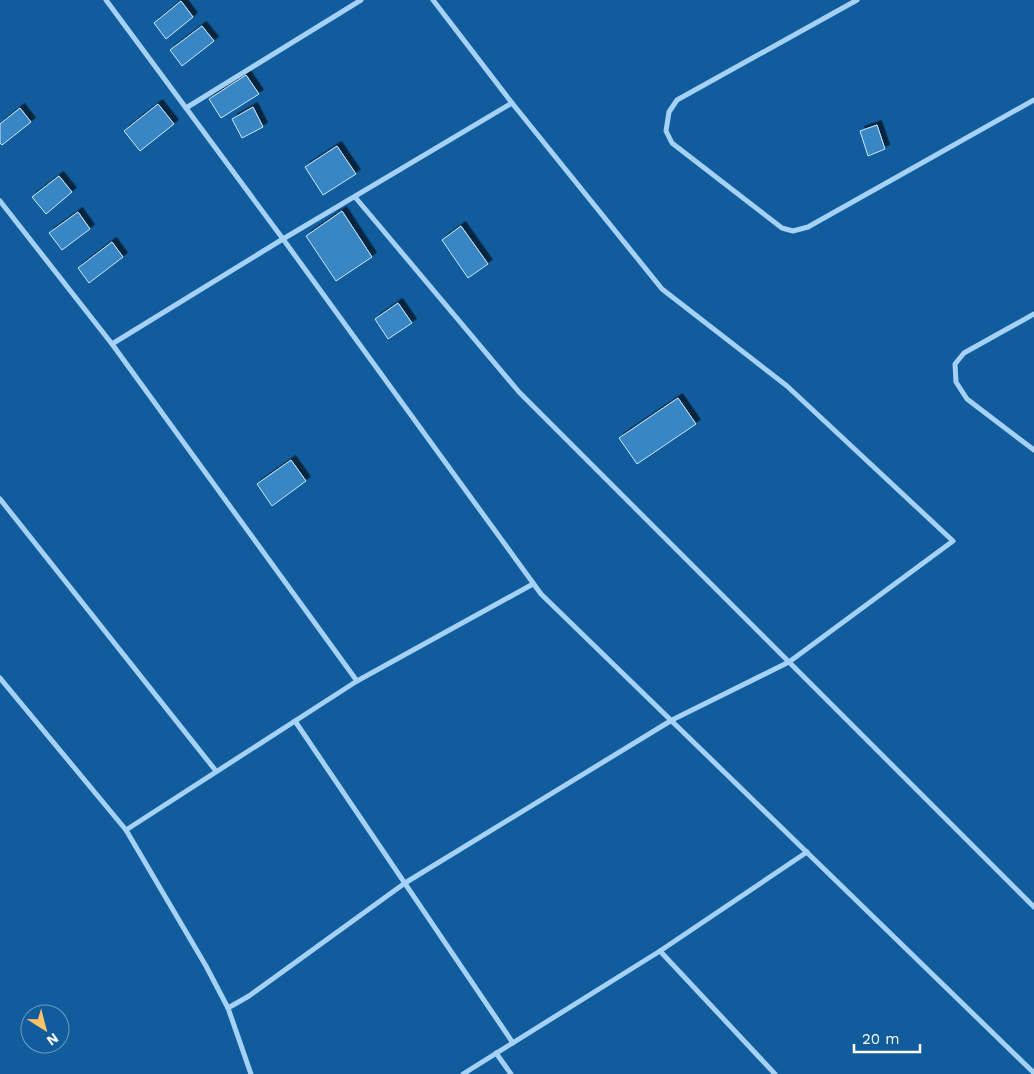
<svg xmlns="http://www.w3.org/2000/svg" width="1034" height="1074" font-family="'Work Sans',sans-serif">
<defs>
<filter id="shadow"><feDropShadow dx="4.5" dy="-4.5" stdDeviation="0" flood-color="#0009"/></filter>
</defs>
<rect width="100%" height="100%" fill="#105c9c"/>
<g fill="#3886c3" stroke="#cce8fe" filter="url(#shadow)">
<polygon points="181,1 193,17 166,39 154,23"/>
<polygon points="202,26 214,41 182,66 170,50"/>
<polygon points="246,75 259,94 221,118 209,99"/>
<polygon points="158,104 174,124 140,151 124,131"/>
<polygon points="253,107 263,127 242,138 232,119"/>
<polygon points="20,108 31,122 2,145 0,143 0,124"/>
<polygon points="877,125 885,149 868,156 860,131"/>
<polygon points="337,146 356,174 323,195 305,167"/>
<polygon points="59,176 72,192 46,214 32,197"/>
<polygon points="342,211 372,257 336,281 306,236"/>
<polygon points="78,212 90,229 62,250 49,233"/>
<polygon points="461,226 488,264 468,278 442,240"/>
<polygon points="112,242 123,257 89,283 78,268"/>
<polygon points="398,303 412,323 388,339 375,319"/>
<polygon points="678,398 696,424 637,464 619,438"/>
<polygon points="291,460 306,481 272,506 257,484"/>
</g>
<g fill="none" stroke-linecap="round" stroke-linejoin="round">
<g stroke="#a4d1f5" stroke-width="5">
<polyline points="106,0 283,239 541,594 1034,1073"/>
<polyline points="857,0 677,100 669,112 666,131 672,143 782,228 793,231 808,227 1034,100"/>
<polyline points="186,108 361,0"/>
<polyline points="355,197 519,392 1034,907"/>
<polyline points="0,201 112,344 357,681"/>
<polyline points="1034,314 964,353 955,364 956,382 967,399 1034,450"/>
<polyline points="112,344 283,239 512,103"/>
<polyline points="0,499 216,771"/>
<polyline points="0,678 126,830 206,966 228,1008 251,1074"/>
<polyline points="295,721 513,1043"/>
<polyline points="126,830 357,681 533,584"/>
<polyline points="660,951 775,1074"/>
<polyline points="228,1008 249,996 405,883 672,720 789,662 953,541 787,386 662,289 512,103 433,0"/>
<polyline points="496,1053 511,1074"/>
<polyline points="463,1074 660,951 807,852"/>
</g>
</g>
<g transform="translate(45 1029) rotate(144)"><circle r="24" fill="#105c9c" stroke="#709dc4"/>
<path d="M0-4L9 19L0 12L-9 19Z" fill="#ffc267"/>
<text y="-8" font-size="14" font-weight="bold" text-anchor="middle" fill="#ffffff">N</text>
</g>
<path d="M854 1044v8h66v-8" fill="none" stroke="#ffffff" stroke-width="2.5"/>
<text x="862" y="1044" font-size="15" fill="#ffffff" stroke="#105c9c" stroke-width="4" paint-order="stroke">20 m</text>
</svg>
